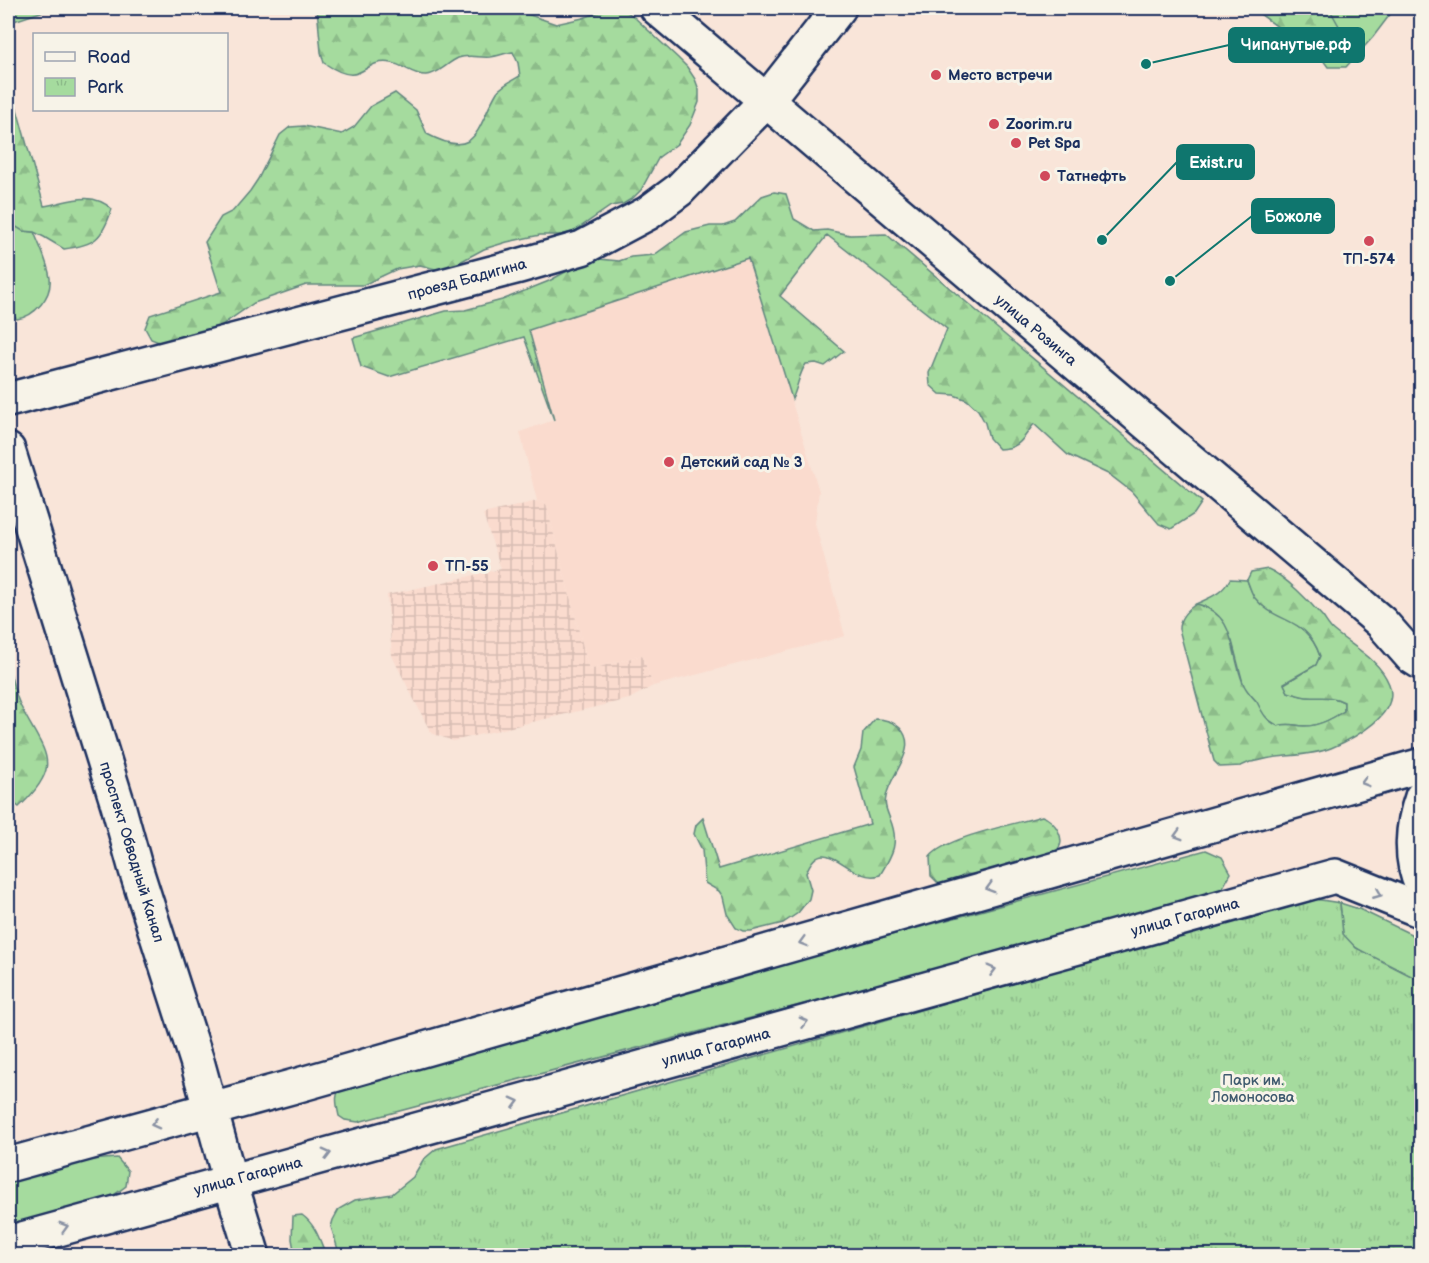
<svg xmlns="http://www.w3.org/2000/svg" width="1429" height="1263" font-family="'Balsamiq Sans',sans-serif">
<defs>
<pattern id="industrial-grid" width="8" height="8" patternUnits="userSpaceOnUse" patternTransform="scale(1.5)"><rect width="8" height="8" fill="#fadbce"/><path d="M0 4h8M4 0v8" fill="none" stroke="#d6bcb3"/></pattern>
<pattern id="forest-firs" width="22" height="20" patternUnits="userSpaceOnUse" patternTransform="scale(1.5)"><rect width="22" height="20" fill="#a5db9e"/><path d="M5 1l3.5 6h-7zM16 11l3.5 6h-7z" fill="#8dbc8a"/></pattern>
<pattern id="park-tufts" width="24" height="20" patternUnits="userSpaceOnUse" patternTransform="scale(1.5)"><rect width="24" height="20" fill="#a5db9e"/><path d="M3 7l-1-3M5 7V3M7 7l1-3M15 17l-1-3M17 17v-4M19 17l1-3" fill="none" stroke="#8dbc8a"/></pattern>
</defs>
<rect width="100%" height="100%" fill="#f9e5d9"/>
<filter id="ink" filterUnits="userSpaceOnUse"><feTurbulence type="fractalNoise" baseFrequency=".0167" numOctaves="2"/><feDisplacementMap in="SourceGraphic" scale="12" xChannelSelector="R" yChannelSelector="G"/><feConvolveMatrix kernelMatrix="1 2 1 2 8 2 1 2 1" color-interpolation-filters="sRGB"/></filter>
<g filter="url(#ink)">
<polygon fill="#fadbce" points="748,258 819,491 815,523 845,636 653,686 642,655 589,670 546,504 537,501 520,432 554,420 529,330"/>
<polygon fill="url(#industrial-grid)" points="537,501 546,504 589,670 642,655 653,686 629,699 453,741 431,733 392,656 387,595 501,569 483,514"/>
<g fill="#a5db9e" stroke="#60857e" stroke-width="1.5">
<polygon points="1252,8 1395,8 1373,37 1346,67 1328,67 1323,60"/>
<path d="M8,212L23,231L34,232C40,247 48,263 50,278C52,297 35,316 17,319L8,312Z"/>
<path d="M1230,579L1247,580C1249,585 1251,592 1255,597C1257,600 1262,603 1266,606C1290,623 1309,625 1320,656L1316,665L1284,683L1288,692C1295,694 1302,697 1308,697C1322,697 1331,695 1344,702V711C1332,719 1317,727 1303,726C1293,725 1288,723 1278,726L1264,717L1256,702L1244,687L1232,641L1204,606L1196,604C1211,597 1222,594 1230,579Z"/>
<path d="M1206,850L1222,857L1231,873L1219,894L358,1122L345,1120L339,1116C336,1102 334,1095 343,1083Z"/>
<path d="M1340,903L1359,909L1421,939V981C1403,972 1352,951 1343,935Z"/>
<polygon points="117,1158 128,1171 126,1186 107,1200 8,1227 8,1183 91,1160"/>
</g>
<g fill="url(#forest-firs)" stroke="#60857e" stroke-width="1.5">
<polygon points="8,8 53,8 8,23"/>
<path d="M317,8H495L527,14L556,24L583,18L608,9L621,8L633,16L678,58L687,67L695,79L699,90V102L690,125L677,144L659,157L641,190L633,198L623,204L611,206L573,232L562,235H540L507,242L484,249L443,271L420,265L397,269L363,285H306L254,303L216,329L161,343L151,339L145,328L150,315L221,292L205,242L221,217L233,211L250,191L258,179L280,135L290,127L304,126L342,134L354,127L371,106L395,93L416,110L427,134C479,162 477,125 497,92C501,86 513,80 520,76L518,63L513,52C505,53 498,56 490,57C479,58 469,54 458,58C447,63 439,74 426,75C415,76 403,65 392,63C360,57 366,91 324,63L321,52Z"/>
<polygon points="1252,8 1329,8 1344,35 1334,56 1323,60"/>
<path d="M8,77L44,206C69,202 90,190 112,209C102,239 95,245 64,249L44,237L34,232L23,231L13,225L8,212Z"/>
<path d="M774,192L786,194L794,219L814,231L827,230L850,235L886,234L1202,502L1194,514L1171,529L1159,524L1132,492L1110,475L1068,455L1034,424C1022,439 1020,449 999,449L989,438L985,423L978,410L967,400L954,395L940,394L930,385L929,373L947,329L827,235L780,296L844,351L825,366L816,363L806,364C798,375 798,388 792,399L748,258L529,330L554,420L524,337L389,377L361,367L353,338L446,311L465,310L502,300L549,281L580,264L599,259L619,261L631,257L654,255L686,232L710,226H723L735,222L762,196Z"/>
<path d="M1268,569C1285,576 1310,602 1323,617C1326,621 1329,627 1334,631C1353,647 1379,659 1389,684C1401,714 1353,739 1331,748C1314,755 1294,755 1277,757C1268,758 1259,761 1250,762L1241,766L1220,767L1214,761L1179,629C1179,618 1187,610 1196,604C1237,614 1230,652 1243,683C1246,691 1252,696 1257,702C1263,714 1266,720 1278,726C1288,723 1293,725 1303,726C1317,727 1332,719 1344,711V702C1331,695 1323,698 1309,697C1302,697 1295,694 1288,692L1284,684L1316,665L1320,656C1306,615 1276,625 1254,597C1251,592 1249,585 1247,580L1251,572Z"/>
<path d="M8,663C11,678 15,694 21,707C45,754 65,764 19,807L11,801L8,789Z"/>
<path d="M875,719C885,719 893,721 900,728C920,749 889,775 886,797C884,805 887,811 890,819C900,843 892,855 880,875C849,885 824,827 806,873L811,890L809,899L798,913L783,923L751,931H743L736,928L727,914L723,897L719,891L705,883L702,850L694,834L696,825L703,818L719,869L870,824L854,767L861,750L863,733Z"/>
<path d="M1042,816C1055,820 1068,841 1056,851L978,875L966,874L954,881L940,885L931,876L930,857C945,837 1016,824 1042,816Z"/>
<path d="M302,1215C316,1225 320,1241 326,1255H295L292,1239L293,1216Z"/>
</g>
<polygon fill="url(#park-tufts)" stroke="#60857e" stroke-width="1.5" points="1315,899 1340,903 1343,934 1356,948 1421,981 1421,1255 340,1256 331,1227 333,1220 339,1209 355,1200 392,1194 413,1177 423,1160 436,1149 1297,902"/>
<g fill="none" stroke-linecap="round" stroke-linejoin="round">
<g stroke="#1b2f5e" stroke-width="38">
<polyline id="minor" points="8,400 519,266 582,248 648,213 679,190 766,101 839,8"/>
</g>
<g stroke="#1b2f5e" stroke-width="38">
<polyline id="tertiary" points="657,8 1381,622 1411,656 1422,663"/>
</g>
<g stroke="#1b2f5e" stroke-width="38">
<polyline id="secondary" points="8,450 118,805 136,870 197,1061 230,1181 253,1256"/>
</g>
<g stroke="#1b2f5e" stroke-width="38">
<g id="primary">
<path d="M1422,797C1412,825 1409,859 1422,886"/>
<polyline points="8,1165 295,1086 1422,765"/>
<polyline points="8,1243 1335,876 1422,911"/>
</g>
</g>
<use href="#minor" stroke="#f7f3e8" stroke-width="33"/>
<use href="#tertiary" stroke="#f7f3e8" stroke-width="33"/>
<use href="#secondary" stroke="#f7f3e8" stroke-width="33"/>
<use href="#primary" stroke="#f7f3e8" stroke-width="33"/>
</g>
<defs><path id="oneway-chevron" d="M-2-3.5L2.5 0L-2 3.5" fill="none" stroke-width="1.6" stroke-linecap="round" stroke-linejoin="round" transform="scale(1.5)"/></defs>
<g stroke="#8991a3">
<use href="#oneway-chevron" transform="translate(1365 782) rotate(164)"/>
<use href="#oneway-chevron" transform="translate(1178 835) rotate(164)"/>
<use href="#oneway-chevron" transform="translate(990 888) rotate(164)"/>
<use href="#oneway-chevron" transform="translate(1378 894) rotate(22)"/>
<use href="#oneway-chevron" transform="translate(803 942) rotate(164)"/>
<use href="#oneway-chevron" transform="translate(992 970) rotate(-15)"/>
<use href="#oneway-chevron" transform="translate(804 1022) rotate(-15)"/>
<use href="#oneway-chevron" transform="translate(515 1102) rotate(-15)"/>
<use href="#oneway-chevron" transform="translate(155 1124) rotate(166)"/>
<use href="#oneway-chevron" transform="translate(327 1154) rotate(-15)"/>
<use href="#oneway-chevron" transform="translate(64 1227) rotate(-16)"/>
</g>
</g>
<g fill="#d1495b" stroke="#f7f3e8" stroke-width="2">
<circle cx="936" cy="75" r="6"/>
<circle cx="994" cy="124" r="6"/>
<circle cx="1016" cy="143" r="6"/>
<circle cx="1045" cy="176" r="6"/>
<circle cx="1369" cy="241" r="6"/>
<circle cx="669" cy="462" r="6"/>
<circle cx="433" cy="566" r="6"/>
</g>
<g text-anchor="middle" stroke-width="6" stroke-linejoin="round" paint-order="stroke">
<g font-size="15" font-weight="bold" fill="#1b2f5e" stroke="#f7f3e8" text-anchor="start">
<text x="948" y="80">Место встречи</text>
<text x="1006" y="129">Zoorim.ru</text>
<text x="1028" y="148">Pet Spa</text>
<text x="1057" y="181">Татнефть</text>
<text x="1369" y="264" text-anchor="middle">ТП-574</text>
<text x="681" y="467">Детский сад № 3</text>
<text x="445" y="571">ТП-55</text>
</g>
<g font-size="15" fill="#1b2f5e" stroke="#f7f3e8">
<text transform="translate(467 279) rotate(-15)" y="5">проезд Бадигина</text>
<text transform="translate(1036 330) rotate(40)" y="5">улица Розинга</text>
<text transform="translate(132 852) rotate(73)" y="5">проспект Обводный Канал</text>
<text transform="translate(1185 917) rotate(-15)" y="5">улица Гагарина</text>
<text transform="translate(716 1047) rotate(-15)" y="5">улица Гагарина</text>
<text transform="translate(248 1176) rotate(-15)" y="5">улица Гагарина</text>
</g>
<g font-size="15" fill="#3e5a6e" stroke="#f7f3e8">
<text x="1253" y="1085">Парк им.<tspan x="1253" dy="17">Ломоносова</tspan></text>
</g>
</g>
<path fill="none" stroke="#0f766e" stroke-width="2" d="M1146 64L1229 45M1102 240L1177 162M1170 281L1252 216"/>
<g fill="#0f766e" stroke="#f7f3e8" stroke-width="2">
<circle cx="1146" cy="64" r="6"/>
<circle cx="1102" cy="240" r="6"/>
<circle cx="1170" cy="281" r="6"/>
</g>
<g fill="#0f766e" stroke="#0f766e" stroke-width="2">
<rect x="1229" y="28" width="135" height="34" rx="6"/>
<rect x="1177" y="145" width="77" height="34" rx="6"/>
<rect x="1252" y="199" width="82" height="34" rx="6"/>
</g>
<g font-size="16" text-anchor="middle" font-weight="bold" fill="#fff">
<text x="1296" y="50">Чипанутые.рф</text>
<text x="1216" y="168">Exist.ru</text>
<text x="1293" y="222">Божоле</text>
</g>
<rect width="1429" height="1263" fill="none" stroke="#f7f3e8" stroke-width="30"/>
<rect x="15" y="15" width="1399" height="1233" fill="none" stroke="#1b2f5e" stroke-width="2" filter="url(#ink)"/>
<rect x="33" y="33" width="195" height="78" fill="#f7f3e8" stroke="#9fa5b1" stroke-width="1.5"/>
<rect x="45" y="52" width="30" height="9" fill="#f7f3e8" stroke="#9fa5b1" stroke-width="1.5"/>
<text x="87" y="63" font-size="18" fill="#1b2f5e">Road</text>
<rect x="45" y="78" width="30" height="18" fill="url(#park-tufts)" stroke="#9fa5b1" stroke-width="1.5"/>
<text x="87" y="93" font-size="18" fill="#1b2f5e">Park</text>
</svg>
